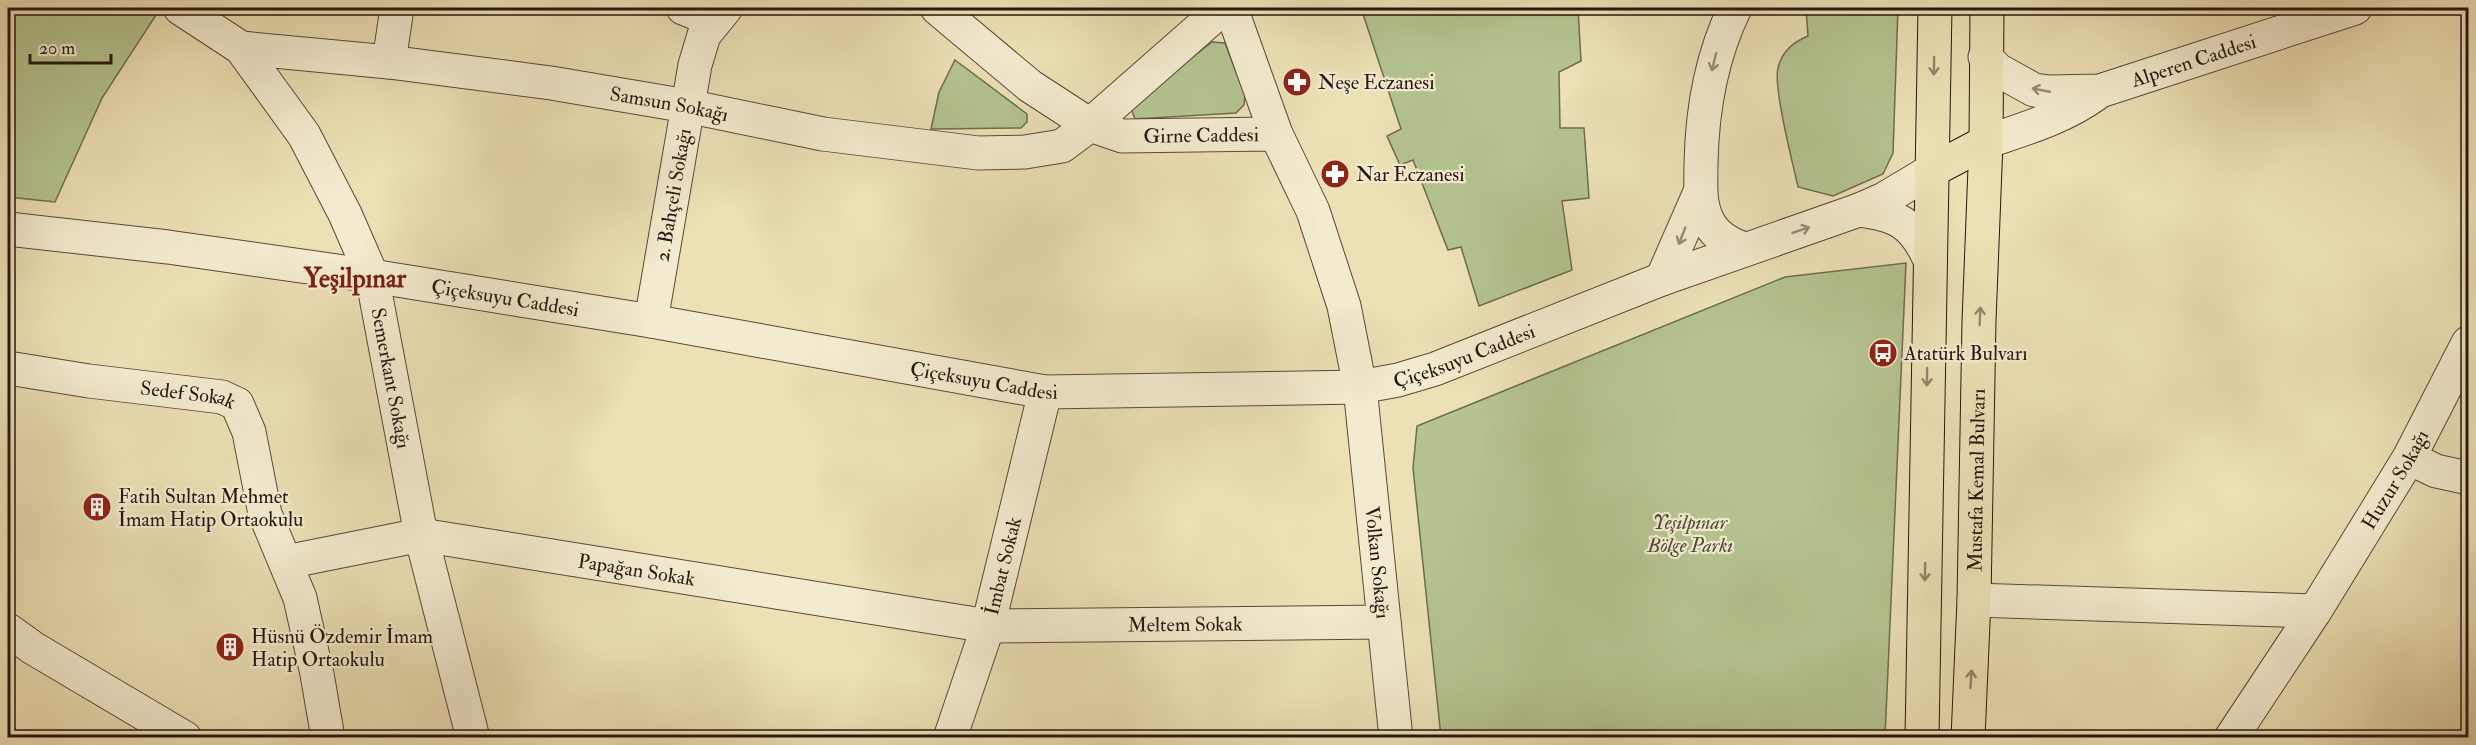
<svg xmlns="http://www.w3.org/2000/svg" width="2476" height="745" font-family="'IM FELL Double Pica',serif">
<rect width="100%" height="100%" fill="#ece0b5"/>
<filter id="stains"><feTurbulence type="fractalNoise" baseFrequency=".00333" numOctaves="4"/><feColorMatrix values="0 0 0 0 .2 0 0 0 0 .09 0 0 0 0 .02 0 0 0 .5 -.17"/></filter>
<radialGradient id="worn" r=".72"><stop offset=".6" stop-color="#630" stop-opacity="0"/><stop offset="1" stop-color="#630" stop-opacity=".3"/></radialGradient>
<g fill="#b4c390" stroke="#6c6d51" stroke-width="1.5">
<polygon points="8,8 153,8 158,12 102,98 55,202 8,197"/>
<polygon points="1361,8 1578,8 1581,61 1559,72 1560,128 1584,128 1589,198 1562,201 1572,270 1479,306 1461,247 1448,250 1413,160 1400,165 1387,136 1401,129"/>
<path d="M1806,8H1898L1893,153L1883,174L1833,196L1798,187C1793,164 1773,87 1778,68C1782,51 1793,42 1808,36Z"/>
<polygon points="1212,42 1225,43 1245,95 1244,105 1236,113 1135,119 1132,111 1133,103"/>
<polygon points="955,60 1027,114 1027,122 1021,128 931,129 939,92"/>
<polygon points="1906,263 1885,737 1441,737 1413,468 1417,426 1785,277"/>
</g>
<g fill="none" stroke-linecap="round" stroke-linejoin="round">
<g stroke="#57493b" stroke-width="35">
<g id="minor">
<path id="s1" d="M180,8L241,48L304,135L345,214L372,276L421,535L473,738"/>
<polyline points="683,8 715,21"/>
<path id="s2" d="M937,8L1030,86L1090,125L1122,136L1276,134L1313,211L1344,306L1360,387L1396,738"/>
<polyline points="1231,8 1276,134"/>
<path d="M1735,8C1711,57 1702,109 1701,164C1701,183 1699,202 1707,219C1714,235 1729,244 1745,249"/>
<path id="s3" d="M241,48L389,62L551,83L687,106L823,134L978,153L1025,152L1062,146L1090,125L1223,8"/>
<path id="s4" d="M1985,57L1998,70L2034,90L2050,92L2100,91L2355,8"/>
<polyline points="389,62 397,8"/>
<path d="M1986,142C2024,129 2063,118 2096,94"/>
<path d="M1859,210C1897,215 1913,223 1929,258"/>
<path id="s5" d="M8,229L168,247L372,276L651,321L1045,392L1360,387L1398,380L1435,369L1662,279L1859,210L1884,199L1931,171"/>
<polyline points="1662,279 1700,192"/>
<path id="s6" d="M651,321L695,65L704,35L726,8"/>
<path id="s7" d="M8,368L89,381L222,397L237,404L249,432L265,514L300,598L317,674L328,738"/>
<polyline points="2409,458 2436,471 2468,478"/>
<path id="s8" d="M286,562L421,535L988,626L1384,622"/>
<polyline points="1974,600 2315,611 2231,738"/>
<path id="s9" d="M2315,611L2409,458L2468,343"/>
<polyline points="8,630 33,648 185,738"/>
<path id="s10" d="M950,738L988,626L1045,392"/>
</g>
</g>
<g stroke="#251712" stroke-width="35">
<g id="major">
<polyline points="1931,171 1986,142"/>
<polyline points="1922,738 1935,8"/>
<path id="s11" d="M1968,738L1974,600L1979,321L1986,142L1987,8"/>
</g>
</g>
<use href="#minor" stroke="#f3ebcf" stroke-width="33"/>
<use href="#major" stroke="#ece0b5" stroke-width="33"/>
</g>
<defs><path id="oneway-shaft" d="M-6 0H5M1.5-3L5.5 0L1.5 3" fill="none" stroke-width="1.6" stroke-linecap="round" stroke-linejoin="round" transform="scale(1.5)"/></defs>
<g stroke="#968c7a">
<use href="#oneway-shaft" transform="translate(1714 62) rotate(104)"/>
<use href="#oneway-shaft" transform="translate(2041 90) rotate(-169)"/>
<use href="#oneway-shaft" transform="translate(1801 230) rotate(-19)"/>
<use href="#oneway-shaft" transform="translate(1682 236) rotate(111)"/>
</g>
<g stroke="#92866c">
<use href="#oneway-shaft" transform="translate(1934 66) rotate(91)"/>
<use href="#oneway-shaft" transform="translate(1980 316) rotate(-88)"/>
<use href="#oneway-shaft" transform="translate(1927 377) rotate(91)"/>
<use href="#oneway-shaft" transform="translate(1925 572) rotate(91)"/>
<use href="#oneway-shaft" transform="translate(1971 679) rotate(-87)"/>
</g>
<defs>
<g id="pharmacy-disc" transform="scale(1.5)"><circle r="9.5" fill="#8f2418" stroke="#f3ebcf"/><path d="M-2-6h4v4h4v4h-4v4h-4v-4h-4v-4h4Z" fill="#fff"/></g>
<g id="bus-disc" transform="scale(1.5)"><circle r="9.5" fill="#8f2418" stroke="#f3ebcf"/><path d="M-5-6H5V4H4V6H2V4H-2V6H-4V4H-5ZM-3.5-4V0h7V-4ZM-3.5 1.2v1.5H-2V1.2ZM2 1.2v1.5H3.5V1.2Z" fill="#fff"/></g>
<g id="building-disc" transform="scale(1.5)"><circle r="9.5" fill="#8f2418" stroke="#f3ebcf"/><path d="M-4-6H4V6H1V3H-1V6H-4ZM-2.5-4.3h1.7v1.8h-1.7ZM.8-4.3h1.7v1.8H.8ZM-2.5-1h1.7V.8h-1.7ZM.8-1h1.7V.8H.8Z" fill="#fff"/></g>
</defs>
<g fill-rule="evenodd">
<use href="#pharmacy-disc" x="1297" y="82"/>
<use href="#pharmacy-disc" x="1335" y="174"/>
<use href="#bus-disc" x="1883" y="353"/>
<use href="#building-disc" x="97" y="507"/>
<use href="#building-disc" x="230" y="647"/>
</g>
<g text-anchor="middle" stroke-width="4.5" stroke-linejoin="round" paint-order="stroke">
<g font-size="20" fill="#251712" stroke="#f3ebcf">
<text dy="7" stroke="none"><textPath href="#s4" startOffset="224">Alperen Caddesi</textPath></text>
<text dy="7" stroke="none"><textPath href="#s3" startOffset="432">Samsun Sokağı</textPath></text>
<text dy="7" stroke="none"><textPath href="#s2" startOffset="306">Girne Caddesi</textPath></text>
<text dy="7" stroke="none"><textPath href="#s6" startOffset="128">2. Bahçeli Sokağı</textPath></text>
<text dy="7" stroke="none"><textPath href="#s5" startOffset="502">Çiçeksuyu Caddesi</textPath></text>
<text dy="7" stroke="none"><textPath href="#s5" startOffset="1474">Çiçeksuyu Caddesi</textPath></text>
<text dy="7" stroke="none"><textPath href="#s1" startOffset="441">Semerkant Sokağı</textPath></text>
<text dy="7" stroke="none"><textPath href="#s5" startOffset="988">Çiçeksuyu Caddesi</textPath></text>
<text dy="7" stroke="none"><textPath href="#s7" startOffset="182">Sedef Sokak</textPath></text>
<text dy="7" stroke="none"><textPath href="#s9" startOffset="154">Huzur Sokağı</textPath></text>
<text dy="7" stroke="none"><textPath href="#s11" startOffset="258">Mustafa Kemal Bulvarı</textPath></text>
<text dy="7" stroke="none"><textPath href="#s2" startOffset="825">Volkan Sokağı</textPath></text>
<text dy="7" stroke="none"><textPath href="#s10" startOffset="180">İmbat Sokak</textPath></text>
<text dy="7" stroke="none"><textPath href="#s8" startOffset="356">Papağan Sokak</textPath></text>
<text dy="7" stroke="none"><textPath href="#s8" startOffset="909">Meltem Sokak</textPath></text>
</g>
<g font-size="20" fill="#251712" stroke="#f3ebcf" text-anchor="start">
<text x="1318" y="89">Neşe Eczanesi</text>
<text x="1356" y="181">Nar Eczanesi</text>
<text x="1904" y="360">Atatürk Bulvarı</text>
<text x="118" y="503">Fatih Sultan Mehmet<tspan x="118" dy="23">İmam Hatip Ortaokulu</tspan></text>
<text x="251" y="643">Hüsnü Özdemir İmam<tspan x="251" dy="23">Hatip Ortaokulu</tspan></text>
</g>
<g font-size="20" font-style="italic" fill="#504b38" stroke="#f3ebcf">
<text x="1690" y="529">Yeşilpınar<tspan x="1690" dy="23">Bölge Parkı</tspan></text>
</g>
<g font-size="26" font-weight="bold" fill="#7a1f14" stroke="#f3ebcf">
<text x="355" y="287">Yeşilpınar</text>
</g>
</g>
<rect width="2476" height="745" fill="none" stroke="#ece0b5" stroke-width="30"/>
<rect x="9" y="9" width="2458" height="727" fill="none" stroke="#251712" stroke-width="3"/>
<rect x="15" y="15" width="2446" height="715" fill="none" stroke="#251712" stroke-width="1.5"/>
<path d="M30 54v9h81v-9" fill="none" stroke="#251712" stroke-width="3"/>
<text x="39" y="54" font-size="18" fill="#251712" stroke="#f3ebcf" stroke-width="4.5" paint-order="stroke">20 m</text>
<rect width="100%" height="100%" filter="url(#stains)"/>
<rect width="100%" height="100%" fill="url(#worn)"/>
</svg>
